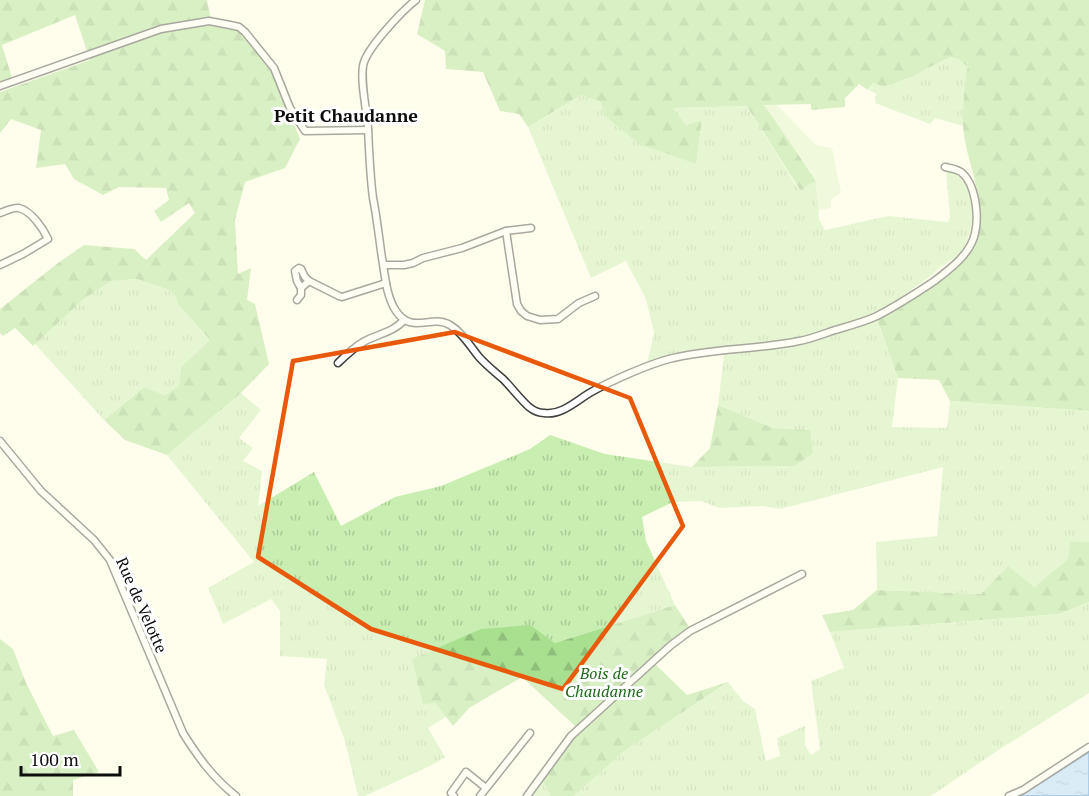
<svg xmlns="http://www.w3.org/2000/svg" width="1089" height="796" font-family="'PT Serif',serif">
<defs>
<pattern id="grass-tufts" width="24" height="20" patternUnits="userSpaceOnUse" patternTransform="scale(1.5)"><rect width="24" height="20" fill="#c9eeb2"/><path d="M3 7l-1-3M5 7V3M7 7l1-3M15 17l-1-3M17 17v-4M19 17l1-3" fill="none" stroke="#abcb98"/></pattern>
<pattern id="forest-firs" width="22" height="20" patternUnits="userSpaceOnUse" patternTransform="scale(1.5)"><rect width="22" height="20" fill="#a9e090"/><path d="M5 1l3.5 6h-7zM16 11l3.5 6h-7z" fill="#90bf7b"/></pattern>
<pattern id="water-ripples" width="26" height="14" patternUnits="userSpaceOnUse" patternTransform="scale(1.5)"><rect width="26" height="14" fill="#abd4fc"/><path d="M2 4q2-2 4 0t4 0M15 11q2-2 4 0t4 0" fill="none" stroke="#92b5d7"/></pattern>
</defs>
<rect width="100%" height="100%" fill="#fffeed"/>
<g fill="url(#grass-tufts)">
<polygon points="951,57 958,59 968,67 966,72 963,126 935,118 930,124 875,103 876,94 869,90 873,83 886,87 914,76 930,67"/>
<path d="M581,95L601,102L696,164L702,120L686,125L672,108L747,106L799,190L816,181L819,219L825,230L888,216L948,222L950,217L946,171C950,173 955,174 959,177C976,191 975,228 964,247C956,261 942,263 933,274L875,317L799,341L724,347L670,356L647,363L654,333L646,299L626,261L591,278L528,127Z"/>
<polygon points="137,279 169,290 176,297 177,303 210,340 181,367 179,386 165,395 144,387 104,420 35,344 83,300 111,281"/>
<polygon points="877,319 898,378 892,427 947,428 950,401 1089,411 1089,542 1070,541 1068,559 1034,587 981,594 877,590 876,542 937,536 943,467 780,509 763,506 719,508 701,501 673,502 642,517 646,541 675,605 555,643 529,625 435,703 446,717 428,728 445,757 432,765 365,796 358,796 345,741 324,685 327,659 280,656 280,611 271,599 223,624 208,588 254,562 167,455 241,393 261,410 239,438 253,448 243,461 262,471 258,506 314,472 341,526 395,497 441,486 530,449 550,435 605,454 692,467 794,466 810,430 773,428 718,405 724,354 803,344"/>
<polygon points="1089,602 1089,693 997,751 931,796 574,796 623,752 728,682 743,701 755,709 766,761 780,756 777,738 805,726 805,745 811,755 820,749 811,681 844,668 830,632 1059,614"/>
<polygon points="542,781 551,796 530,796"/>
</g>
<g fill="url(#forest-firs)">
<polygon points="0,0 207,0 212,26 241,31 273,73 300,139 285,168 245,182 235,220 238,274 251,268 247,300 255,304 269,364 241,393 167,455 125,440 104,420 144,387 165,395 179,386 181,367 210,340 177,303 176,297 169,290 137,279 111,281 83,300 33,346 15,328 3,336 0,333 0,309 58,263 84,245 134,249 146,260 195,213 189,203 161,222 154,211 169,200 166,188 119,187 103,195 74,179 65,164 36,168 41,130 11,119 0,133 0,92 90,60 75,15 2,45 12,78 0,83"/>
<path d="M425,0H1089V411L950,401L939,380L898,378L877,319C903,305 960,275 973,249C981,233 982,216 979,199C975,175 965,151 963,127C962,109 965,90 966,72L968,67L958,59L951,57L930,67L914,76L885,87L873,83L868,90L859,84L845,98V107L811,110V104L765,105L816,181L800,190L747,106L673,108L686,125L702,120L696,164L639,144L604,115L601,102L581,95L528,127L519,114L500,111L483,72L446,69L445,51L417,34Z"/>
<polygon points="718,405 773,428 810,430 813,453 794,466 692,467 710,448"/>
<polygon points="1070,541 1089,542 1089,602 1059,614 830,632 822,615 853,610 877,590 981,594 1008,566 1034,587 1068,559"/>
<polygon points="675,605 689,627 651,660 687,695 728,682 623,752 574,796 551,796 542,781 575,726 522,677 469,708 453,726 435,703 423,704 412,659 481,629 530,625 555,643"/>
<polygon points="0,639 13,649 26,683 53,736 74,730 99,772 73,780 73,796 0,796"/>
</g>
<polygon fill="#ddf4c5" points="764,105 777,105 816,145 832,148 841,193 831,199 831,208 818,210 816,180"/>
<polygon fill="url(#water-ripples)" stroke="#2b7edb" stroke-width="1.5" points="1089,752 1089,796 1020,796"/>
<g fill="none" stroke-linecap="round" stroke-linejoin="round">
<g stroke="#404040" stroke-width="9">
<g id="street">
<path d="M416,0C402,11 370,45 364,62C359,77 367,111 368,128C369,151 370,175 373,198C377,218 379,238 382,258C385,275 386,296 396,311C412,335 431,314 450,325C462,332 470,346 479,357C486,365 495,372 503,379C512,388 520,399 529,407C534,411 539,413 544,413C562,416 578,399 593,391C613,380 647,365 669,359C711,348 756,350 799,341C811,339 823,334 835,330C849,326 864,322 877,316C896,306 915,294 933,282C949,270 971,254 975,233C979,216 976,184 961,172C956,169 950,168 945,167"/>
<polyline points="0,86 161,29 209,21 230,25 239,27 245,32 274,68 290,108 305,131 368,130"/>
<path d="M0,213C6,211 13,207 19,208C31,211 43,228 48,239L23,254L0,265"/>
<polyline points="506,231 517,304 521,311 527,316 540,320 558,319 579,303 595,296"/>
<polyline points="384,265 404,265 413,263 423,258 462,248 506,231 531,228"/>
<polyline points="301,288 297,281 295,271 299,268 301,269 305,277 309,281 339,296 342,297 386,283"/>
<polyline points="297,300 301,295 301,288 309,281"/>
<path d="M338,363C346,355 354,347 365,341C378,334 394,332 404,320"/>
<path d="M0,441L41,491L94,540L110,560L183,733C198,757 213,778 236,796"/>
<polyline points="454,796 451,793 466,772 486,788"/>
<polyline points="480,796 530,733"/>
<polyline points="527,796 571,736 670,646 690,631 802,574"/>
<polyline points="1009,796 1023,790 1089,747"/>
</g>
</g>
<use href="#street" stroke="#fff" stroke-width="6"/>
</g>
<path d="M0 0H1089V796H0ZM455,332L630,398L683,526L563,689L371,629L258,557L293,361Z" fill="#fffeed" fill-opacity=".55" fill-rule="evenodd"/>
<path fill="none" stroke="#e8590c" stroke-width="4.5" stroke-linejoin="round" d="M455,332L630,398L683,526L563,689L371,629L258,557L293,361Z"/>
<g text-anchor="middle" stroke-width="6" stroke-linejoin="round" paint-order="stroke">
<g font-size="16" fill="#0d0d0d" stroke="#fff">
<text transform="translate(142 605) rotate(66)" y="6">Rue de Velotte</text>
</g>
<g font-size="16" font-style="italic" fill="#1d6b17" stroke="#fff">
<text x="604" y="679">Bois de<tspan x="604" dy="18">Chaudanne</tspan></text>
</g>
<g font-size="18" font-weight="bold" fill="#0d0d0d" stroke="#fff">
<text x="346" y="122">Petit Chaudanne</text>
</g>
</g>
<path d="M21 766v9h99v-9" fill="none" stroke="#0d0d0d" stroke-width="3"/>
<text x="30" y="766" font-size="18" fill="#0d0d0d" stroke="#ffffff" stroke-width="4.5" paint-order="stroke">100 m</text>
</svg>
